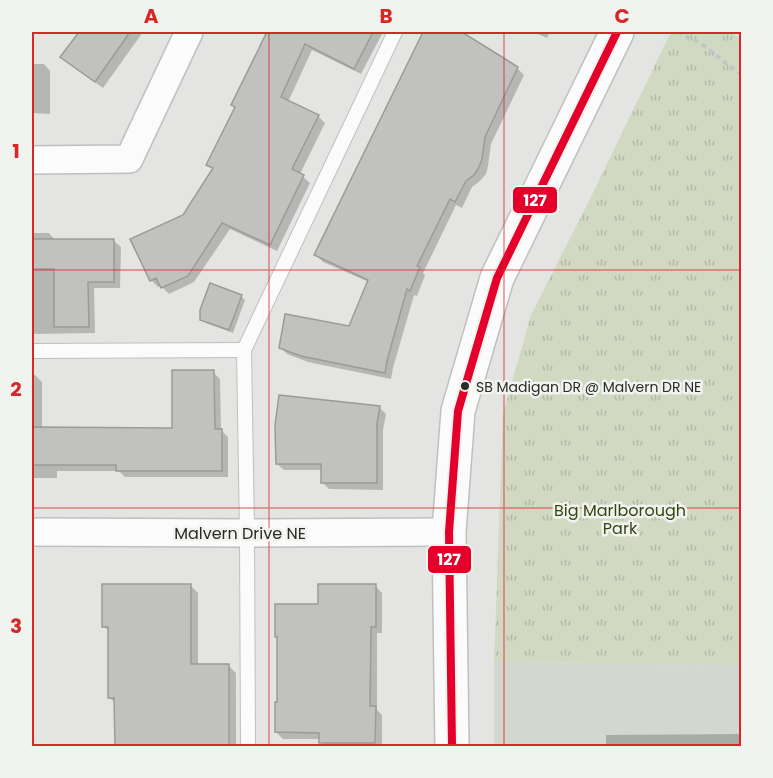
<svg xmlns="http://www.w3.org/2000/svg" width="773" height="778" font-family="Poppins,sans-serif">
<defs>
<pattern id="park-tufts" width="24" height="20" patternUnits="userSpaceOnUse" patternTransform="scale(1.5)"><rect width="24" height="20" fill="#d1d9c3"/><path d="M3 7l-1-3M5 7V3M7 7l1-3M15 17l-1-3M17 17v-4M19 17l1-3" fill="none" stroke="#b4baa8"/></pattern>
</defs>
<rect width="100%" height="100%" fill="#e4e5e2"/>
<polygon fill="#d4d7cf" points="494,663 741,665 741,746 494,746"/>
<polygon fill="url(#park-tufts)" points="671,32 729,32 741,38 741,665 494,663 503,414 531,315 587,205"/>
<g fill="#0003">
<polygon points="80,32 143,32 103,88 70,64 62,57"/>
<polygon points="266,32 383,32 361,74 312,50 288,102 318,116 325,123 300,174 310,183 277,251 230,229 194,282 169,294 161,286 158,287 151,280 132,240 184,216 214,170 208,165 236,108 261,47 259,46"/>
<polygon points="426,32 457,32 517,68 524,75 491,144 488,166 486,174 480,181 472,187 462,208 456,205 423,273 425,275 417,296 414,295 393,368 391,379 308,362 287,354 280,347 350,328 369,282 323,262 316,255"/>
<polygon points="533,32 550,32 547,38"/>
<polygon points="32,64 44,64 50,71 50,114 32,113"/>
<polygon points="32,233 49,233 55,240 114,241 121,247 120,288 94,288 95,333 32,334"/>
<polygon points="241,296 245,300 233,333 206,323 202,319"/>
<polygon points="213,372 220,379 221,430 228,437 228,477 125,477 119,471 57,471 57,478 32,478 32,375 35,375 42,382 42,429 173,430"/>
<polygon points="379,407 386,414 383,430 383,490 329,489 322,482 322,470 284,470 277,464"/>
<polygon points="190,585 198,593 198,666 229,666 236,673 236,746 116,746 116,704 110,698 110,632 103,626"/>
<polygon points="375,586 382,593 382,633 377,633 377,710 382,715 382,746 325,746 321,742 321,739 283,739 276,732 278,704 319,605"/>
<polygon points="742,734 742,746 606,746 606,735"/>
</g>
<g fill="#c1c2c0" stroke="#9b9b99" stroke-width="1.5">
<polygon points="79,32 130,32 95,82 60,57"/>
<polygon points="267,32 373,32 354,69 305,44 281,97 319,115 292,169 304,175 270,245 222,223 188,276 161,288 156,278 150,281 130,239 183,215 213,168 206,165 235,107 231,105"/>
<polygon points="423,32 462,32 518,67 485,137 482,159 479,167 474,175 466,181 455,202 450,199 417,266 420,267 410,291 407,289 387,361 385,373 301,356 279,348 285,314 349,326 368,280 314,255"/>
<polygon points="32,239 114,239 114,282 88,282 89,327 54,327 54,269 32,269"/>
<polygon points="210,283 242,295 229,330 200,320 200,310"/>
<polygon points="172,370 214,370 215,429 222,429 222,471 116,471 116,465 32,465 32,427 172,428"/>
<polygon points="279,395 380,406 377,423 377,483 321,483 321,464 276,464 275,425"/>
<polygon points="102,584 191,584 191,664 229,664 229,747 115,747 114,698 108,698 108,627 102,627"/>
<polygon points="318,584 376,584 376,627 371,627 370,706 376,706 375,743 319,743 319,733 275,732 275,702 277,702 277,637 275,637 275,604 318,604"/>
</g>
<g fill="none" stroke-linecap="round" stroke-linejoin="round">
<g stroke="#bfc0be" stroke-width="16">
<g id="service">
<polyline points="32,351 244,350"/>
<polyline points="248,746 247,533 244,350 395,32"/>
</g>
</g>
<g stroke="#bfc0be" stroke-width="30">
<g id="minor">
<polyline points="32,160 129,159 189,32"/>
<polyline points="32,532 247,533 449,532"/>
</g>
</g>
<g stroke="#bfc0be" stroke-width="36">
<polyline id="tertiary" points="452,746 449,532 458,411 497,278 617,32"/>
</g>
<polyline stroke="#c5c5c5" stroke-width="4" stroke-dasharray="4.5 4.5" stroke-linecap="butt" points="678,32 702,44 728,65 742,75"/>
<use href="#service" stroke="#fbfbfb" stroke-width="14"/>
<use href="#minor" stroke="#fbfbfb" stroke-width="27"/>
<use href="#tertiary" stroke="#fbfbfb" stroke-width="33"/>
<g stroke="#f1f3ee" stroke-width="12">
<polyline id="bus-1" points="452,746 449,532 458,411 497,278 617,32"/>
</g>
<use href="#bus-1" stroke="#e4002b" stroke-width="8"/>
</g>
<path fill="none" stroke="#d62828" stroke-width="1.5" stroke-opacity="0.55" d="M269,32V746M504,32V746M32,270H742M32,508H742"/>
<circle fill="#2a2b29" stroke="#f1f3ee" stroke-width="2" cx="465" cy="386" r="5"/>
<g text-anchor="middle" stroke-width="5" stroke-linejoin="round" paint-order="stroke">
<g font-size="14" fill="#2a2b29" stroke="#f1f3ee" text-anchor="start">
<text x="476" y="392">SB Madigan DR @ Malvern DR NE</text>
</g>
<g font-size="16" fill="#354611" stroke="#f1f3ee">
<text x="620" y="516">Big Marlborough<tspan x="620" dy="18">Park</tspan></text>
</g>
<g font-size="16" fill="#2a2b29" stroke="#f1f3ee">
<text x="240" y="539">Malvern Drive NE</text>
</g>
</g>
<g stroke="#f1f3ee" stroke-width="2">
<rect x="512" y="186" width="46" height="28" rx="6" fill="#e4002b"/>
<rect x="427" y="545" width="45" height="29" rx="6" fill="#e4002b"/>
</g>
<g font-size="16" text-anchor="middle" font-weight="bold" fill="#fff">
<text x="535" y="206">127</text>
<text x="449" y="565">127</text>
</g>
<rect width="773" height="778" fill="none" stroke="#f1f3ee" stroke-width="66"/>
<rect x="33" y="33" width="707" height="712" fill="none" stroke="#d62828" stroke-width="2"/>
<g font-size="20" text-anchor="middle" font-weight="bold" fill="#d62828">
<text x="151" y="23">A</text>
<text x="386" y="23">B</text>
<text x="622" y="23">C</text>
<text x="16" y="158">1</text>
<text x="16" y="396">2</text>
<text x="16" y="633">3</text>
</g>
</svg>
